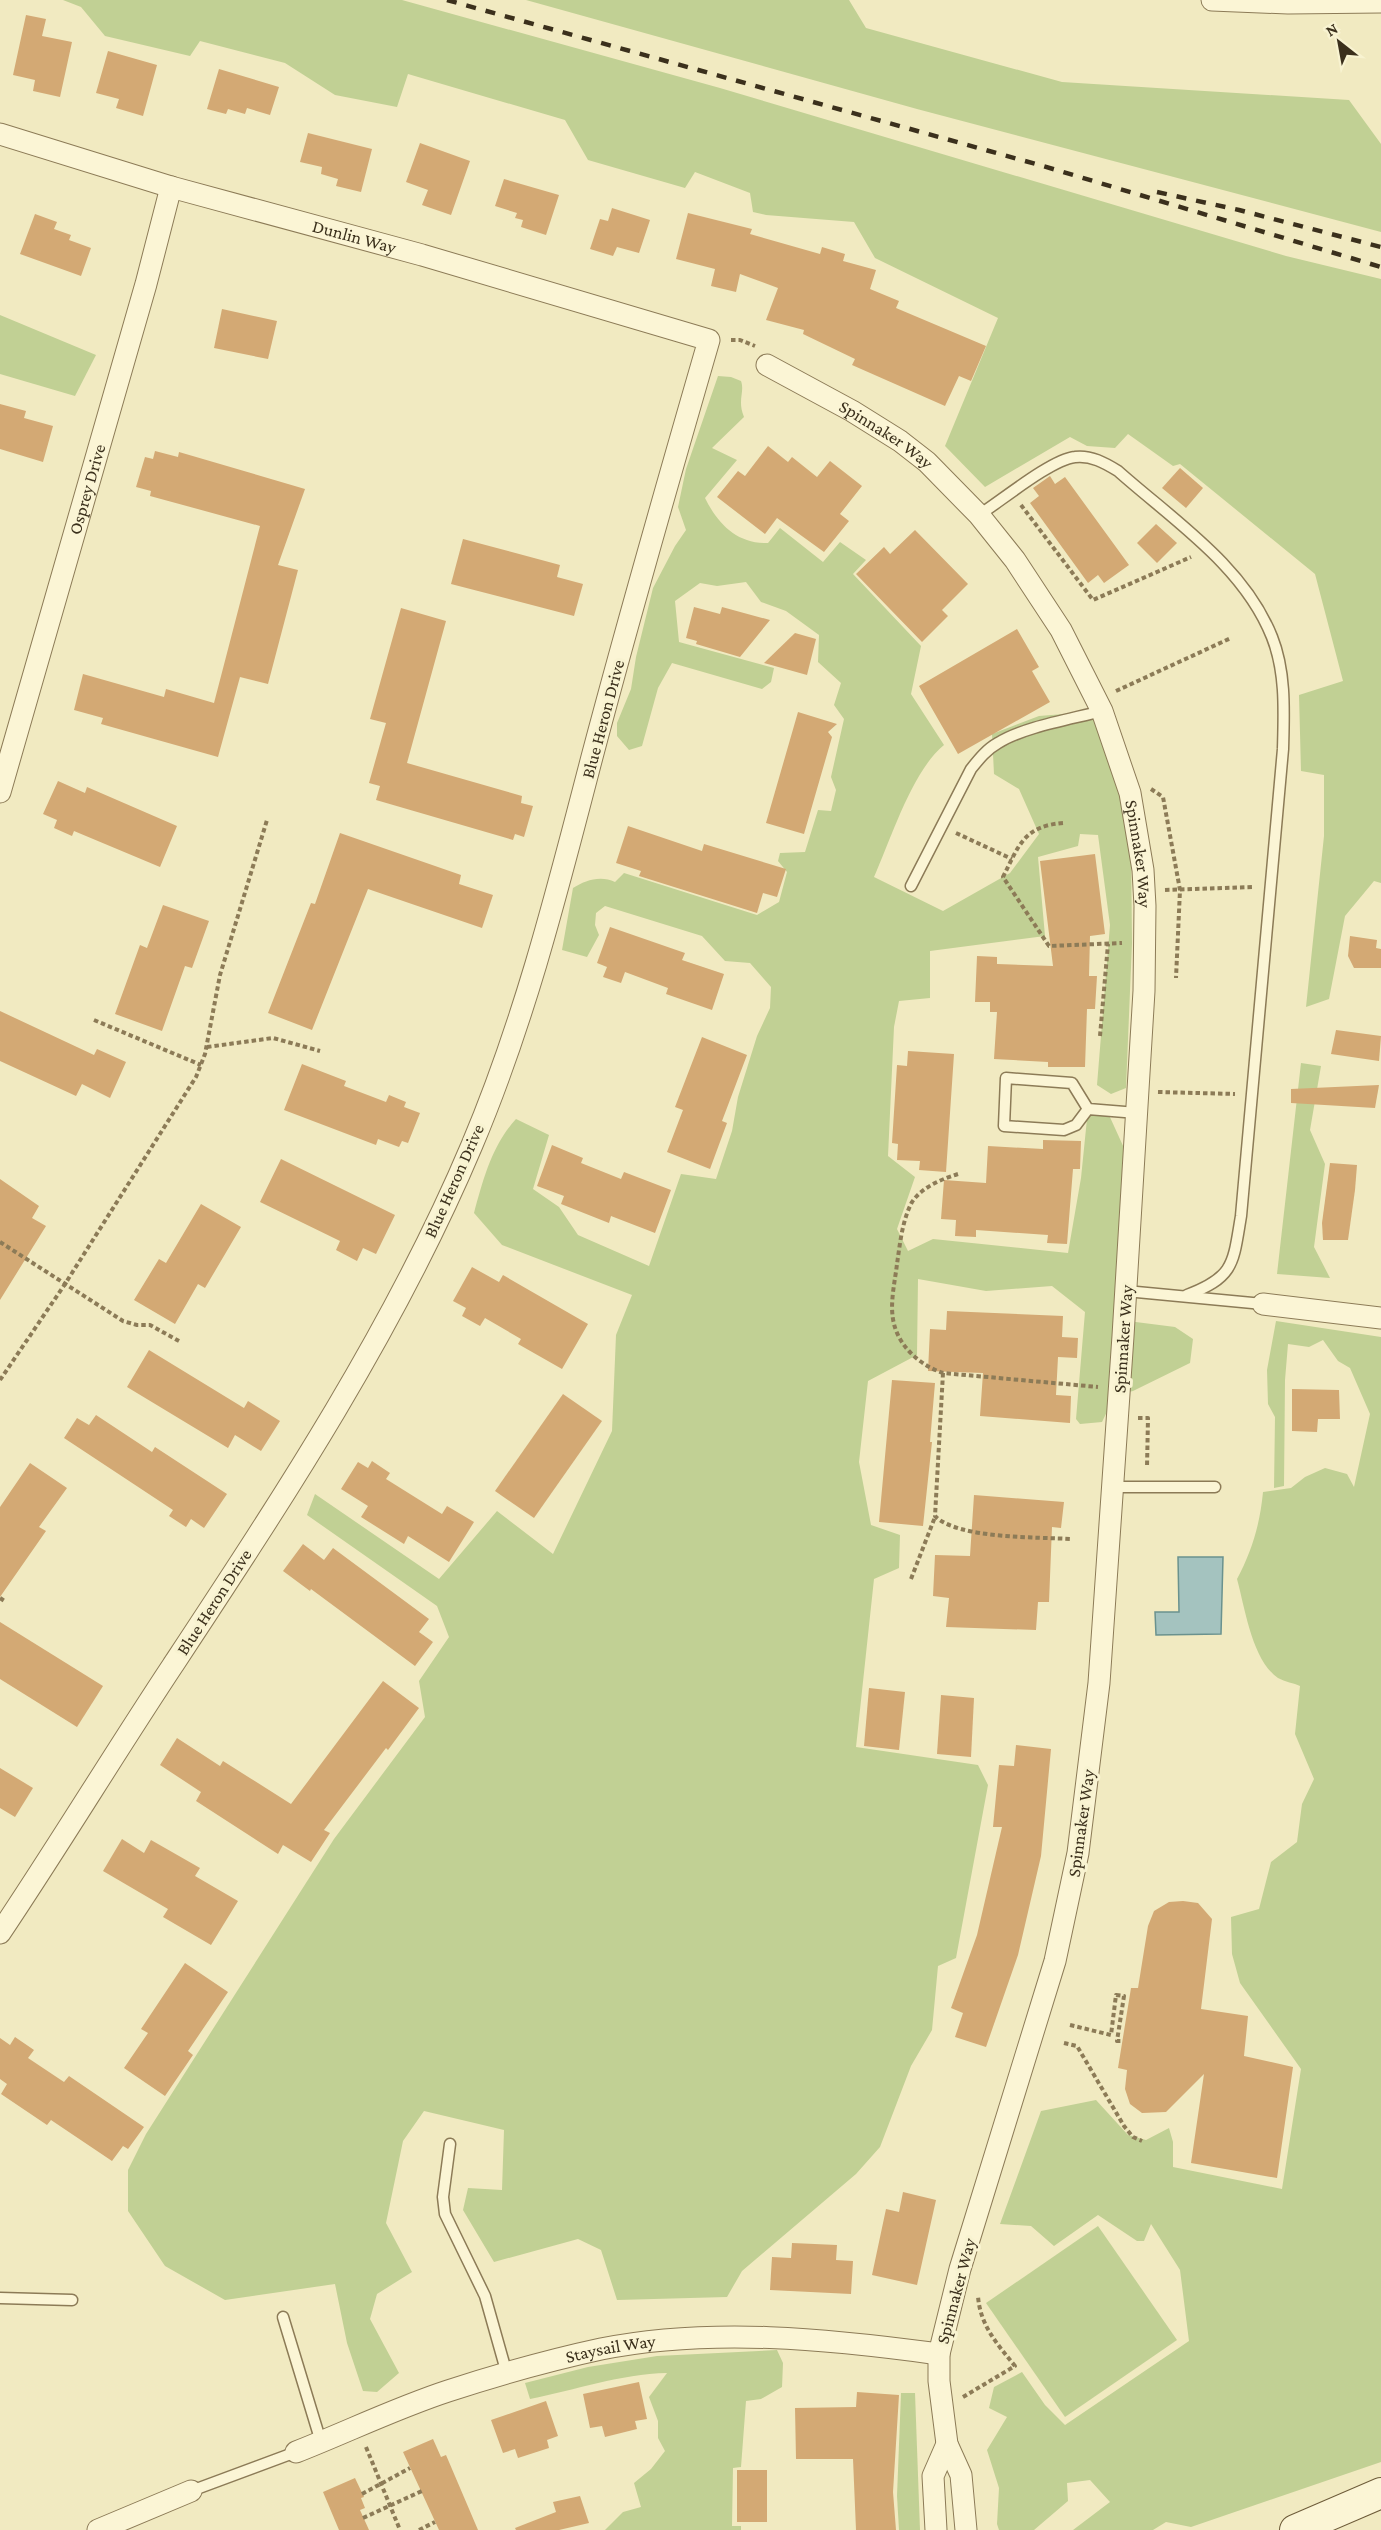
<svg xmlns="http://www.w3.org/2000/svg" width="1381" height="2530" font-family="'Crimson Pro',serif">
<rect width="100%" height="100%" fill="#f1eac1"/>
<g fill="#c1d094">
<polygon points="63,0 402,0 720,88 1286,256 1381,279 1381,883 1374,881 1345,916 1329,999 1306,1007 1324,836 1324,775 1301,771 1299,695 1343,681 1315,574 1180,464 1173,466 1128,434 1115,448 1087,446 1070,437 985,487 945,446 998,318 875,258 854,222 766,215 753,212 750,193 695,172 685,188 588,160 565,120 408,74 397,107 335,95 285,63 200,41 190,56 105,36 81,7"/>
<polygon points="526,0 849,0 866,28 1062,82 1349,100 1381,144 1381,232 917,109"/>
<polygon points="0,315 96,355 75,396 0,374"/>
<path d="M718,376L731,377L741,381C745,392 737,400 744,417L712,448L737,460L705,498C718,524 737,544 768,543L780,528L823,562L840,542L866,560L853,574L921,646L911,694L944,745C912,771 891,839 874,877L943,911L1010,873L1039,834L1019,789L994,774L992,734L1039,716L1089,712L1103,738L1113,766L1131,841L1132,943L1126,1088L1111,1094L1097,1085L1110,925L1098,835L1080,834L1078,846L1038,857L1045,936L930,951V998L899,1001L894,1027L888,1156L915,1177L897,1229L908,1251L933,1239L1068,1253L1081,1178L1088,1109L1109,1115L1124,1148L1120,1320L1175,1327L1193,1339L1190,1363L1133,1391L1115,1395L1102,1422L1080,1424L1076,1419L1085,1312L1052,1286L986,1291L918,1279L917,1355L868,1381L859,1462L871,1525L900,1535L899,1568L874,1579L856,1747L978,1765L988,1785L956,1958L938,1966L932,2030L911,2066L880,2147L856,2174L742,2271L727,2297L617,2300L601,2250L578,2239L494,2262L463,2210L468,2188L502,2190L504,2130L424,2111L403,2141L386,2223L412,2272L377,2294L370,2319L399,2373L377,2392L363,2391L347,2343L335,2284L225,2300L165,2266L128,2211V2170L146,2134L334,1839L425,1717L419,1681L449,1637L437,1606L307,1515L315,1494L439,1579L497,1511L553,1554L612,1431L616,1335L632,1295L502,1245L474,1213C483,1180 492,1145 516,1119L549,1135L533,1189L559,1207L578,1235L649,1266L681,1174L716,1179L732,1131L738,1097L757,1036L770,1008L771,987L750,963L725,961L702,936L605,906L596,913L595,925L599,935L587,957L562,950L573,888C585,880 601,875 615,882L624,873L757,915L779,902L787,872L778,861L780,853L805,852L818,810L831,811L836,790L831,777L844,719L834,705L841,683L818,662L819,635L786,611L761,602L746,582L717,586L700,583L675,601L679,642L774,668L771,682L762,689L672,663L658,688L642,746L629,750L617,736V723L631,689L636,657L653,588L675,546L686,530L678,507L686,469Z"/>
<polygon points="1301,1063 1321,1066 1310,1130 1325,1164 1314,1247 1330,1278 1277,1274"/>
<path d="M1276,1321L1381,1337V2462L1191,2527L1166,2522L1153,2530H1073L1110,2502L1090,2480L1067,2483L1068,2501L1034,2530H999L997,2524L999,2488L987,2450L1007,2417L989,2408L994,2387L1022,2372L1045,2405L1065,2425L1189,2341L1180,2270L1151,2224L1144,2241H1137L1098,2215L1054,2246L1031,2226L1000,2224L1041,2111L1096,2100L1128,2135L1146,2140L1169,2128L1173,2142V2167L1282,2189L1301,2069L1240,1983L1232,1954L1231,1917L1259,1909L1271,1862L1297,1842L1302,1804L1314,1779L1295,1734L1300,1686C1294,1683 1285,1682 1278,1678C1252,1660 1245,1608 1237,1579C1252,1551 1260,1524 1263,1492L1291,1488L1305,1477L1325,1468L1347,1474L1354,1487L1370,1414L1350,1368L1338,1361L1323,1340L1309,1347L1288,1344L1285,1380L1284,1486L1274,1488L1275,1417L1268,1404L1267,1370Z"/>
<polygon points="1098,2226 1177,2340 1065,2417 986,2303"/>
<path d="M777,2350L783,2363L782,2387L761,2399L746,2401L741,2467L733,2468L732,2526H741V2530H605L623,2512L641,2507L634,2483L651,2469L665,2451L658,2438V2421L649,2397L667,2373C620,2374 576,2390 530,2399L525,2383L588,2367L657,2356Z"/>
<polygon points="901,2393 915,2393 920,2530 899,2530 897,2496"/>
</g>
<polygon fill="#a4c3bf" stroke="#6a928e" stroke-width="1.5" points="1178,1557 1223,1557 1221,1634 1156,1635 1155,1612 1179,1612"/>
<g fill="#d3a974">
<polygon points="26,15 46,19 42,36 72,42 60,97 33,91 35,80 13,75"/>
<polygon points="108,51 157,65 143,116 116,108 119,99 96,93"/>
<polygon points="219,69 279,87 270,115 247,108 245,114 228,109 226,114 207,109"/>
<polygon points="308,133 372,149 361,192 336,186 338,179 321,174 322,167 300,162"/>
<polygon points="420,143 470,161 451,215 422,205 428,190 406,182"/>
<polygon points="504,179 559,195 546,235 521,227 523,220 515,218 517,213 495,206"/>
<polygon points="612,208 650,220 639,253 617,247 613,256 590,249 600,219 608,221"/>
<polygon points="688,213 752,229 750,234 820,254 822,247 845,254 843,261 876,270 870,289 899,301 896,308 986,346 971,381 959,376 945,406 852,365 855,359 803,334 804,330 766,320 778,288 740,274 736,292 711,286 715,269 676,259"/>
<polygon points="35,214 57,222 54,229 71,235 69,240 91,248 81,276 20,254"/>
<polygon points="222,309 277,321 268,359 214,348"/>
<polygon points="0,404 26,411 24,418 53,426 43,462 0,449"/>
<polygon points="768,446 788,462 792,457 817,477 830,461 862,486 840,514 849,521 824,552 777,518 765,534 717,497 738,471 745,476"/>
<polygon points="155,451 178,457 179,452 305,489 278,565 298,570 268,684 240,677 218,757 101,724 103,718 74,710 83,674 164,697 166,689 214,703 260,526 150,496 151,491 136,487 145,457 153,459"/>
<polygon points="1180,468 1203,488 1186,508 1162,488"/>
<polygon points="1050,476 1055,484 1065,477 1129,565 1104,583 1098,575 1088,583 1030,503 1039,496 1033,488"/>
<polygon points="1156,524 1177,543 1157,563 1137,543"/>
<polygon points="915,530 968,584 942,610 948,616 922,642 856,574 884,547 890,554"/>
<polygon points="463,539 560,565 557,577 583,584 574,616 451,584"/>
<polygon points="694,607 720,614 722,607 770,620 740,657 696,644 697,641 686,638"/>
<polygon points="401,608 446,621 407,763 522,796 521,803 533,806 524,837 515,834 513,840 376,800 380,786 369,783 386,723 370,719"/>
<polygon points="1017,629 1039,667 1032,671 1050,702 958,754 919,686"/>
<polygon points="795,633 816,639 807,675 764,663"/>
<polygon points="798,712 837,724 828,732 832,737 804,834 766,823"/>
<polygon points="58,781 85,793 87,787 177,826 160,867 74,831 72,836 54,828 57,820 43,814"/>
<polygon points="628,826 702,851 704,844 786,869 777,897 763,893 757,913 639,876 641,871 616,863"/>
<polygon points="340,833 461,875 459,884 493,895 482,928 368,889 312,1030 268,1013 311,903 315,904"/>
<polygon points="1095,854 1105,934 1090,936 1089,976 1097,976 1095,1009 1087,1009 1085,1067 1048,1067 1048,1062 994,1059 997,1012 990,1012 990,1002 975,1002 977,956 997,957 997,964 1053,966 1040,861"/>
<polygon points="163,905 209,921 192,968 185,966 162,1031 115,1014 140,945 147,948"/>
<polygon points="610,927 685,953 682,960 724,974 712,1010 666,994 668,988 625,972 621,983 603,977 607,967 597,963"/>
<polygon points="1350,936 1377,940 1376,948 1381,949 1381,968 1354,968 1348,956"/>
<polygon points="0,1011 94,1055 97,1049 126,1062 110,1098 82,1084 76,1096 0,1061"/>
<polygon points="1336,1030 1381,1036 1379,1061 1331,1054"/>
<polygon points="702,1037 747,1055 722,1121 727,1123 710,1169 667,1152 683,1110 675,1107"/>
<polygon points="908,1051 954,1054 946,1172 919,1170 920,1161 897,1160 898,1144 892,1143 897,1065 907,1066"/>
<polygon points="302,1064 346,1081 344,1086 386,1102 389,1095 406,1102 404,1107 420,1113 408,1143 402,1141 399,1147 378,1139 376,1145 284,1110"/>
<polygon points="1379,1085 1375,1108 1291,1103 1291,1089"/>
<polygon points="1043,1140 1081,1141 1080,1169 1073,1169 1067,1244 1047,1243 1048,1235 976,1230 976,1237 955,1236 956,1220 941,1219 944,1180 986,1183 988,1146 1043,1149"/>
<polygon points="552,1145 583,1158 581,1163 621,1179 624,1172 671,1190 655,1233 611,1216 609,1223 561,1204 564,1196 537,1186"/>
<polygon points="281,1159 395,1215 376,1254 363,1248 357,1261 336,1250 340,1241 260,1202"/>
<polygon points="1330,1163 1357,1165 1355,1190 1348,1240 1323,1240 1322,1223"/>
<polygon points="0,1179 39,1206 32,1218 46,1226 0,1300"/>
<polygon points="201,1204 241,1227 205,1288 198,1284 175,1324 134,1300 159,1259 166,1263"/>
<polygon points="472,1267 499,1282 503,1275 588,1324 562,1369 518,1344 521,1339 485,1318 480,1326 462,1316 466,1308 453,1301"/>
<polygon points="947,1311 1063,1316 1062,1337 1078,1338 1077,1358 1058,1357 1056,1395 1071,1396 1070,1423 980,1416 983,1373 928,1371 930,1329 946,1330"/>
<polygon points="149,1350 244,1408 248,1401 280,1421 261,1451 235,1435 228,1448 127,1387"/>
<polygon points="892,1380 935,1383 930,1442 932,1442 923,1526 879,1522"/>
<polygon points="1292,1389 1339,1390 1340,1419 1318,1419 1317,1432 1292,1431"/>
<polygon points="563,1394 602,1421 534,1518 495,1491"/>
<polygon points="96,1415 152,1452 155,1447 227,1494 204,1528 191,1519 186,1527 169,1516 173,1510 64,1438 77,1418 89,1425"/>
<polygon points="372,1461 390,1473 386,1479 442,1514 447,1506 474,1522 449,1562 408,1536 404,1544 361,1517 368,1506 341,1489 358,1462 368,1468"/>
<polygon points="30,1463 67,1488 39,1527 46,1531 0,1597 0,1507"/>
<polygon points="974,1495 1064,1502 1061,1528 1052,1527 1049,1602 1038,1602 1036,1630 946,1627 949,1598 933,1596 935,1555 970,1556"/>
<polygon points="303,1544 324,1560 333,1548 429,1619 419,1632 433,1642 415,1666 311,1589 310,1591 283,1571"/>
<polygon points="0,1622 103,1686 77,1727 0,1679"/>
<polygon points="383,1681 419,1708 388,1750 386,1748 324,1830 330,1833 311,1862 283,1845 278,1854 196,1801 201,1792 160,1765 177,1738 220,1766 223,1761 291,1804"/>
<polygon points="869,1688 905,1692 899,1750 864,1746"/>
<polygon points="941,1695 974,1698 971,1757 937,1754"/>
<polygon points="1016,1745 1051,1749 1041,1856 1018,1955 986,2047 955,2037 963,2013 951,2008 977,1935 1002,1827 993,1827 999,1765 1014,1766"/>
<polygon points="0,1768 33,1788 15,1817 0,1808"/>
<polygon points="122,1839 144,1853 151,1840 200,1868 195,1876 238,1901 211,1945 163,1917 168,1909 103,1871"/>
<polygon points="1183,1901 1198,1903 1212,1919 1201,2009 1248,2016 1244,2056 1293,2067 1277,2178 1191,2163 1204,2074 1166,2112 1142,2113 1130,2104 1125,2089 1127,2070 1118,2068 1131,1988 1138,1988 1148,1926 1154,1911 1169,1902"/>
<polygon points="185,1963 228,1992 188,2051 193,2055 165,2096 124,2068 148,2033 141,2029"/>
<polygon points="15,2037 34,2050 28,2058 64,2082 69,2076 144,2127 128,2149 123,2146 112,2161 51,2120 47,2125 1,2094 7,2084 0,2079 0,2038 10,2045"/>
<polygon points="903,2192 936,2200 917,2285 872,2275 886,2209 899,2212"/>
<polygon points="792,2243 837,2245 836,2260 853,2261 851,2294 770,2290 772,2257 791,2258"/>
<polygon points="639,2382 647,2419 635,2421 637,2429 605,2437 602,2426 590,2428 583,2394"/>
<polygon points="857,2392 899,2395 893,2492 896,2530 856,2530 853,2459 796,2459 795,2408 856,2407"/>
<polygon points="546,2401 558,2436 547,2440 549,2448 518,2458 515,2449 503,2453 491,2420"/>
<polygon points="433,2439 441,2457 446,2455 478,2530 439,2530 403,2452"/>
<rect x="737" y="2470" width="30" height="52"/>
<polygon points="355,2478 364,2497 361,2498 365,2508 360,2510 369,2530 339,2530 323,2492"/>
<polygon points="580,2496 589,2523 559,2530 516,2530 515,2528 556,2512 553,2502"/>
</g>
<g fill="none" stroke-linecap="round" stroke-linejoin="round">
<g stroke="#8c7b57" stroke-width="13">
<g id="lane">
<path d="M979,515C1001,501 1052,459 1075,457C1091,455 1105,463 1118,471C1173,520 1244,566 1272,637C1286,672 1284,712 1283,749L1241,1216C1233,1263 1235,1277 1187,1295"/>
<path d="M911,886L971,769C979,759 987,749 998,743C1023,727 1072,719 1102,711"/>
<polyline points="1088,1109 1076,1125 1064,1130 1004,1126 1006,1078 1072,1083 1088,1109 1137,1113"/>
<polyline points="1126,1291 1263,1304"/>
<polyline points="1113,1487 1215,1487"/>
<polyline points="450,2144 443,2197 445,2214 485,2296 507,2374"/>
<polyline points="0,2298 72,2300"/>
<polyline points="283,2317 321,2442"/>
<polyline points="191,2491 296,2452"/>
</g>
</g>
<g stroke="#8c7b57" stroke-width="23">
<g id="street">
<polyline points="1212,0 1288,3 1381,2"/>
<path id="s1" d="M0,134L171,187L422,255L709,340C669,478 629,617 592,757C558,888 525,1020 472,1145C394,1330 283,1498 173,1665C114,1754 59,1845 0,1933"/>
<path id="s2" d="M767,365L852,411L900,441L927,462L979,515L1015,560L1061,630L1102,711L1130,793L1143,870L1145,906L1144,991L1123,1336L1099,1683L1078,1853L1055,1961L960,2269L939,2354V2381L947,2444L961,2475L966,2530"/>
<path id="s3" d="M0,792L146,284L171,187"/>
<polyline points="1263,1304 1381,1318"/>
<path id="s4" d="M296,2452C347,2432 396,2408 448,2391C497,2375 550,2360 601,2349C711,2327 829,2339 939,2354"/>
<polyline points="98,2530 191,2491"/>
<polyline points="936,2530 933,2476 947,2444"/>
</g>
</g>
<g stroke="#6e5c3a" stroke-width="32">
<polyline id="secondary" points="1295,2530 1381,2493"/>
</g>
<g stroke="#8c7b57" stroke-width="4" stroke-dasharray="4.5 3" stroke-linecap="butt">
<polyline points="731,340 740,340 755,346"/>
<polyline points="1021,505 1093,600 1191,557"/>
<polyline points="1116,691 1231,638"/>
<polyline points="1151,789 1163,797 1180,890 1176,978"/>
<path d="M1063,823C1024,826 1019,845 1003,877L1049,946L1122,943"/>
<polyline points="956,833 1012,859"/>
<polyline points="1165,890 1253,887"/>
<polyline points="94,1020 201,1065"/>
<polyline points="1100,1036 1108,944"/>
<polyline points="207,1047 273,1038 320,1051"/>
<polyline points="1158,1092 1235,1094"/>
<path d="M958,1174C942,1179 922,1187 912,1202C902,1221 900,1244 897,1264C895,1281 890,1302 893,1319C897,1345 919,1365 943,1373L1098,1387"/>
<polyline points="0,1242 123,1321 137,1325 150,1325 179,1341"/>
<path d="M943,1373L935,1516C957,1539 1039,1537 1071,1539"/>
<polyline points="0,1380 65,1284 196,1077 205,1054 220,975 267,820"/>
<polyline points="1138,1418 1148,1418 1147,1467"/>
<polyline points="911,1579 935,1517"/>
<polyline points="0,1598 6,1602"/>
<polyline points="1070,2025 1111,2035 1116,1995 1124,1996 1117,2041 1122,2041"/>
<polyline points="1064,2043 1077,2046 1124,2126 1133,2137 1142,2141"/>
<path d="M963,2397L1015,2366C997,2344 980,2325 978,2296"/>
<polyline points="366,2447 400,2530"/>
<polyline points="362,2494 410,2468"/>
<polyline points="363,2518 422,2491"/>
<polyline points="419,2530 435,2522"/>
</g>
<use href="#lane" stroke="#fbf5d5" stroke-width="10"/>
<use href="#street" stroke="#fbf5d5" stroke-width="21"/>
<use href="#secondary" stroke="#fbf5d5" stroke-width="30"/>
<g stroke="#3b301c" stroke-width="4.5" stroke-dasharray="10 10" stroke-linecap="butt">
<polyline points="447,0 1043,166 1381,267"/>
<polyline points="1157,192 1239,210 1381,247"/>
</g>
</g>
<g text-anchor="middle" stroke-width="6" stroke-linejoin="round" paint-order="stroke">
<g font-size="18" fill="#3b301c" stroke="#f8f3d1">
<text dy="6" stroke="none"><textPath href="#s1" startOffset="369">Dunlin Way</textPath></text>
<text dy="6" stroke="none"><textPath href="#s2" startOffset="138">Spinnaker Way</textPath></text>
<text dy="6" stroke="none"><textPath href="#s3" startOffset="315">Osprey Drive</textPath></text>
<text transform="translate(603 719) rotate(-75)" y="6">Blue Heron Drive</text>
<text dy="6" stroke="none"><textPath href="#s2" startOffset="642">Spinnaker Way</textPath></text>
<text transform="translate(454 1181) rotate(-66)" y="6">Blue Heron Drive</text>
<text transform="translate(1123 1339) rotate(-86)" y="6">Spinnaker Way</text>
<text transform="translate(214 1602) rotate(-57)" y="6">Blue Heron Drive</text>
<text transform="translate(1081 1823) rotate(-82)" y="6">Spinnaker Way</text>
<text transform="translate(956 2291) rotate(-75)" y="6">Spinnaker Way</text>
<text dy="6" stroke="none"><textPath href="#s4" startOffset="332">Staysail Way</textPath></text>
</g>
</g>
<g transform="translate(1339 42) rotate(329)" stroke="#f8f3d1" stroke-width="4.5" paint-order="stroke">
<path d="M0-4.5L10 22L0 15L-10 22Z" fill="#3b301c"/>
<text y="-9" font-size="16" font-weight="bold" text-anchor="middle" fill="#3b301c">N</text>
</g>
</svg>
